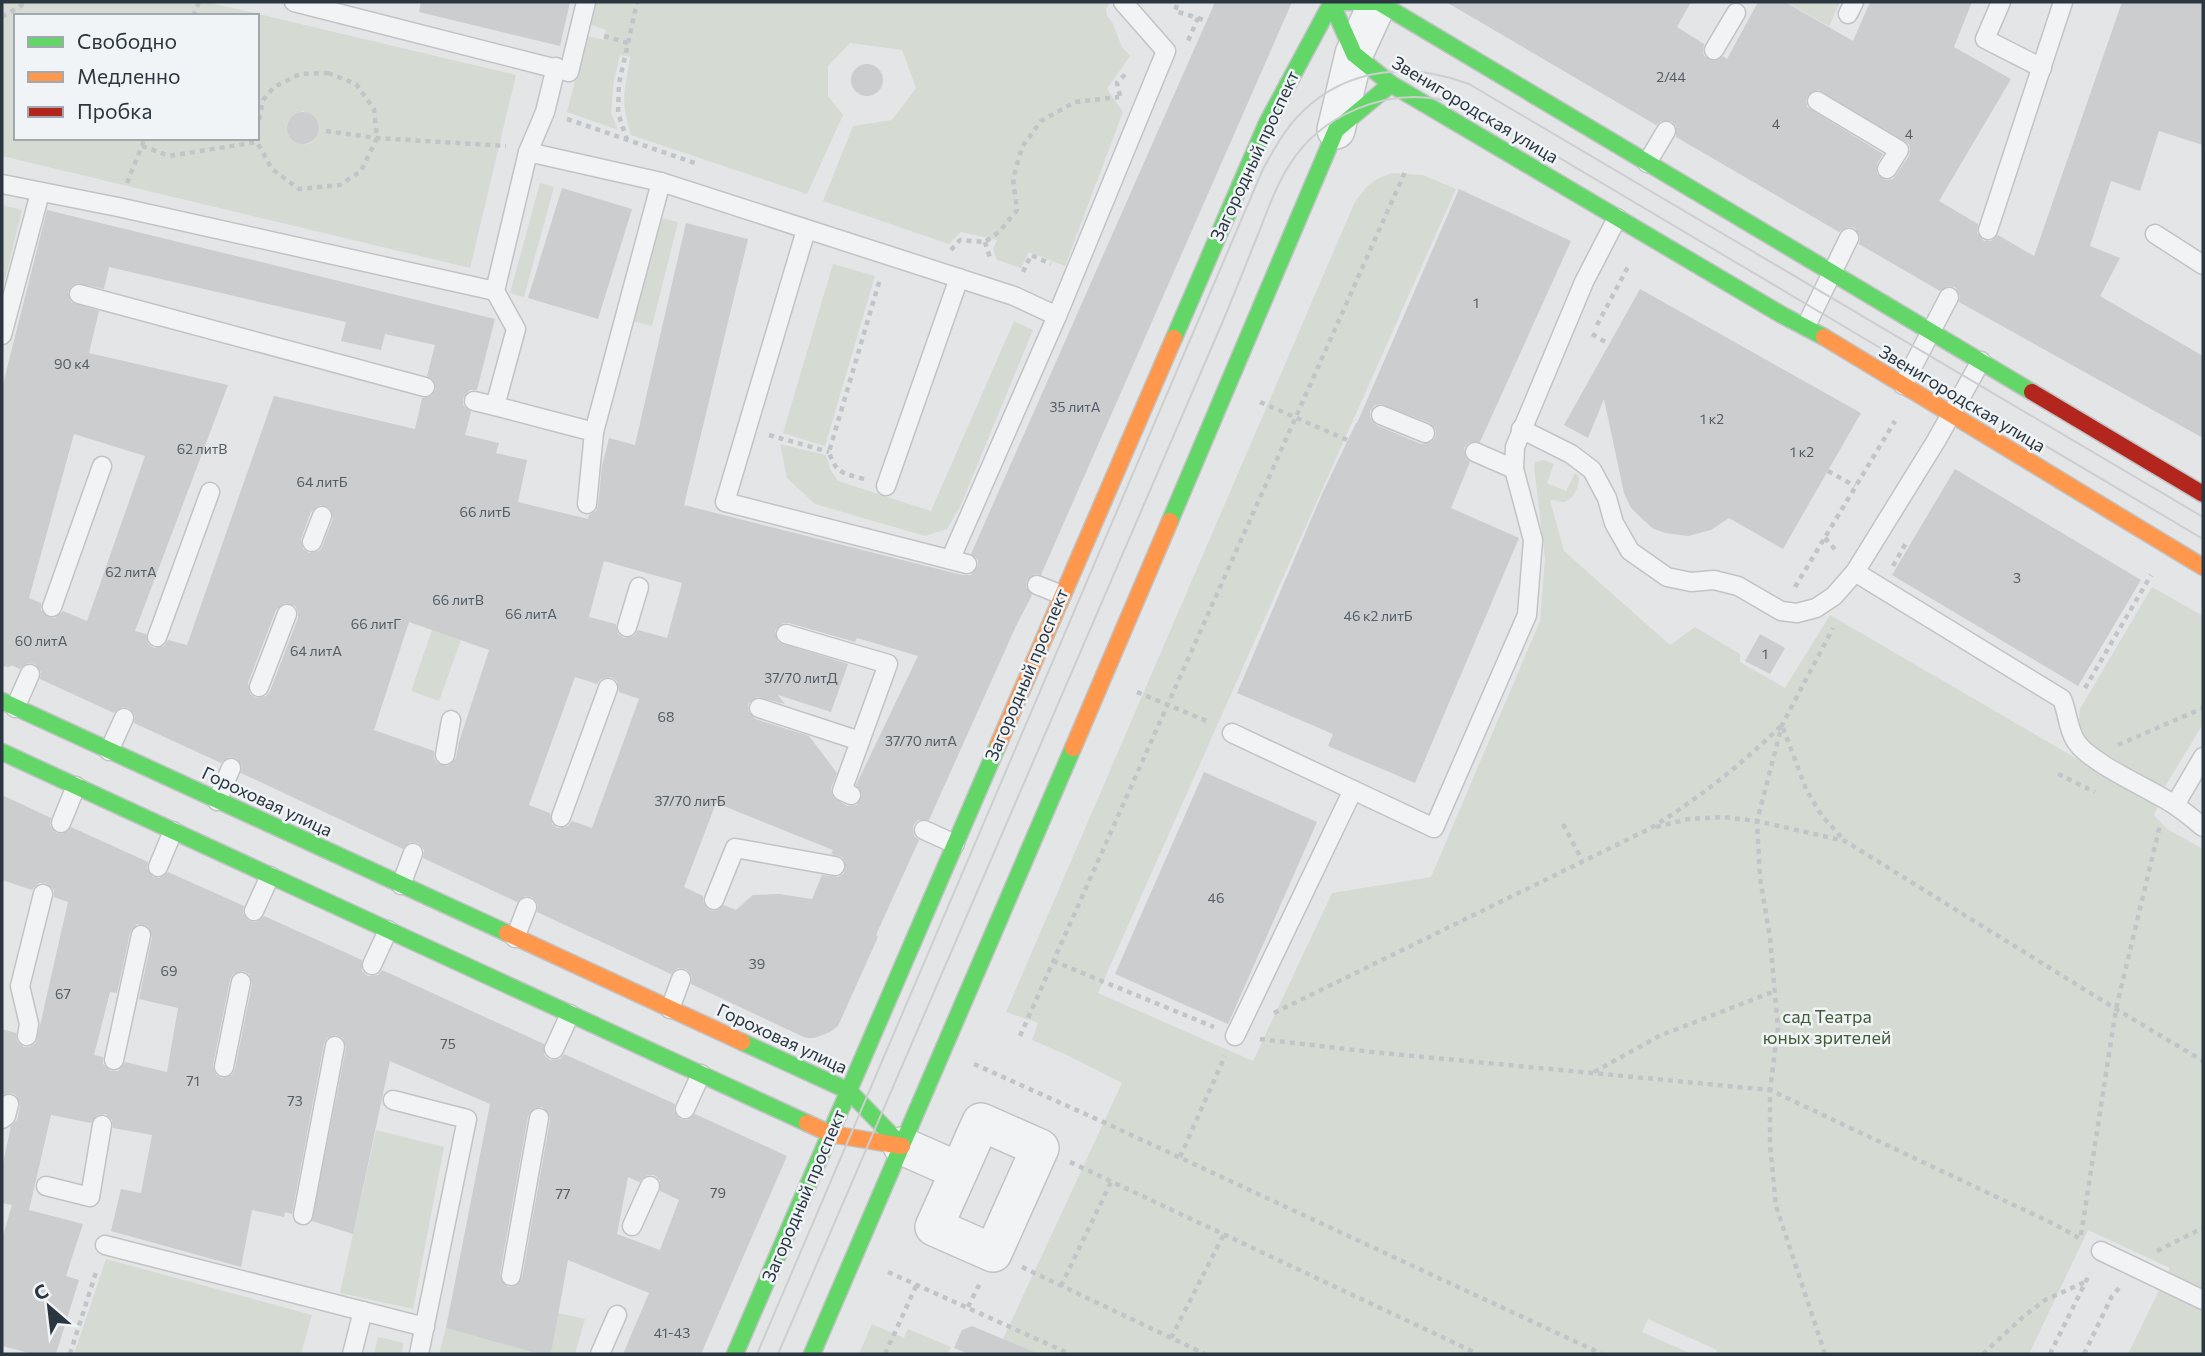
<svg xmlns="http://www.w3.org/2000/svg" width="2205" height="1356" font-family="Commissioner,sans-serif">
<rect width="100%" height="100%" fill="#e3e5e7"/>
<g fill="#d5dbd3" fill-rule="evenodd">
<path d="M2,2H207L516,75L470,268L2,156ZM16,16H257V138H16ZM303,111C315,115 324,123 317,136C304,161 265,123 303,111Z"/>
<path d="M594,2H1110L1106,9L1107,16L1112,22L1122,47L1130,56L1107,89L1123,112L1065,266L1029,252L1021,268L997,260L993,249L997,240L961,232L949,244L823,201L853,126L892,120L916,88L902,50L850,43L828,66V96L843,115L807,194L631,135C620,100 625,91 630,57L620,55L614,80L611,113L618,130L567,112L587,36L604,40L606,30L589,24Z"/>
<polygon points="1791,2 1840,2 1829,26 1789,4"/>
<path d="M1393,173L1423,175L1456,189L1098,993L1253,1061L1332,893L1431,877L1540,621L1545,558L1534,467L1535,462L1544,460L1554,464L1547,483L1566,491L1575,473L1579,478C1579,487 1573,501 1563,502C1559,502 1555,500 1550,500L1564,551L1670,645L1695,627L1740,654V662L1785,688L1830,615L2158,806L2154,815L2167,829L2203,849V1354H2128L2170,1268L2088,1230L2029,1354H1716L1717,1350L1648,1319L1642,1332L1692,1354H996L1122,1083L1069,1056L1032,1040L1038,1023L1006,1012L1354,204C1366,186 1372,179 1393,173Z"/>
<polygon points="540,183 554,187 524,297 510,293"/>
<polygon points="2,205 22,210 2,292"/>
<polygon points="657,217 678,222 652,326 632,321"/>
<polygon points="833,264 875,276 825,446 783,433"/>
<polygon points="1014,321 1033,330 960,507 947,529 925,536 815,504 787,478 780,444 826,455 830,469 838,481 931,511"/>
<path d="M2152,587L2203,616V724L2164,788L2089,744C2079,735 2078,722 2080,709Z"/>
<polygon points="432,630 461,640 439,701 411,691"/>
<polygon points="376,1130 444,1147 413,1309 340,1293"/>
<polygon points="106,1259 312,1315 301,1354 74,1354"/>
<polygon points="558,1313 585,1319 575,1354 551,1354"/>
<polygon points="872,1324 904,1338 908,1329 951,1347 948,1354 859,1354"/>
<polygon points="446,1328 539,1354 439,1354"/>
<polygon points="378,1337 404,1343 401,1354 374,1354"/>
</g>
<g fill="#cbcdcf" fill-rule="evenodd">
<polygon points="421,2 570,2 560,46 419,12"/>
<path d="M1215,2H1292L1041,575L1035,574L1027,580L1026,587L1032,595L1016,626L929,820H918L913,826L914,836L919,840L876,935L878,937L838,1026L830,1032L814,1038H806L793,1032L691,984L692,976L686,969L678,968L671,974L537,912L538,905L532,897L525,896L517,902L423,858L424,850L418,843L410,842L403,849L241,773L242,766L236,758L229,757L221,763L134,723L135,716L129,708L122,707L114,713L40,679L41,672L35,664L28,663L20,669L11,665L10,667L2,666V388L47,210L495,319L477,390H470L463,398V405L471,412L465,435L499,443L496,453L527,460L518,502L588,519L589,515L596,511L598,506L602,466L609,438L635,445L686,223L748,239L684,505L962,575H971L978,566V560L971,554ZM109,267L346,322L341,341L381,350L385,334L435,345L427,376L433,380L436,389L432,395L422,398L415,429L274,396L187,645L168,640L164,646L154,648L148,644L146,634L135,631L228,385L89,353L99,311L71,302L68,292L72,286L77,283L104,289ZM74,434L145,456L87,621L63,611L55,618L48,617L41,610V603L29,598ZM320,505L330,508L333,519L322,547L319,551L309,553L303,549L301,539L311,512ZM604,561L682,583L667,638L638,630L634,636L624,638L618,634L616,624L589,617ZM285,603L295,606L298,612V618L270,691L266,696L256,698L250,694L248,683L276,610ZM409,622L489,650L459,742L456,758L448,766L437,763L434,758V751L374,730ZM783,623H789L855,642L857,638L918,656L857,783L856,785L862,794L857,805L847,806L833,797L831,788L837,773L809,736L755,719L748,711V704L757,697L785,704L778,695L831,712L848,664L778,642L775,631ZM575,677L597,684L601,679L611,677L617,681L619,692L639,699L592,828L572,821L568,826L558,828L552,824L550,813L529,805ZM716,803L833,850L831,854L842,857L845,862L844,873L838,877L822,875L812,899L779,894L753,895L736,910L724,905L716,911L709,910L703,902V896L684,887Z"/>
<path d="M1446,2H1691L1677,27L1704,44L1703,51L1704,56L1715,61L1723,56L1727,59L1758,2H1785L1853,41L1870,2H1972L1954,47L2011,79L1939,201L1978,224L1977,233L1984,241H1991L1998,235L2034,256L2122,2H2203V145L2159,131L2140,191L2111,181L2090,246L2120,258L2100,296L2203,356V438L1959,302L1960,296L1955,287L1948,286L1940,291L1859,244L1860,237L1855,228L1848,227L1839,232L1676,137V126L1671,121H1661L1656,125ZM1818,90L1909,144L1910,150L1909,156L1893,179L1886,180L1877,174V164L1883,154L1807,107L1806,100L1808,95Z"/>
<circle cx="867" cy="80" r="16"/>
<circle cx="303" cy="128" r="16"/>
<polygon points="562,188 632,209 598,319 528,298"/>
<path d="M1459,189L1571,241L1480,442L1469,443L1464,448L1466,458L1470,462L1451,508L1519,538L1415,783L1328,746L1333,734L1237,693L1322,494L1356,423H1357ZM1380,404L1430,423L1436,431L1435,438L1431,442L1421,444L1376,425L1370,417V411L1374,406Z"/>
<polygon points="1640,289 1861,413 1783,549 1729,518 1711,530 1688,536 1665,533 1652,528 1631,508 1624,493 1604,399 1588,438 1564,425"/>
<polygon points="1955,469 2141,580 2078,686 1892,575"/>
<polygon points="1760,634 1785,648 1770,674 1745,661"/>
<polygon points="1204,772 1317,822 1228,1024 1115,974"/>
<path d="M2,795L51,818L50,825L56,833L63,834L71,827L148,862L147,869L153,877L160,878L168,872L244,906L243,913L249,921L256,922L264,916L362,960V971L368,976L378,975L382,970L544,1044V1055L550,1060L560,1059L564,1054L675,1104L674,1111L680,1119L687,1120L695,1114L787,1156L701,1354H623L649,1293L568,1260L551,1354H539L446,1328L490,1104L390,1061L353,1234L312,1221L346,1048L343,1038L336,1035L327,1038L324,1044L292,1214L285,1212L284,1217L252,1210L241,1267L111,1231L121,1189L141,1193L152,1135L113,1128L112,1120L105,1114L97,1115L91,1123L51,1115L29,1210L83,1224L66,1276L79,1280L56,1354H33L2,1346V1239L12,1205L2,1203V1168L11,1126L17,1120L20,1106L16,1095L11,1093L2,1095V1029L16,1033L17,1041L24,1047H30L36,1043L68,902L54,897V890L46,883H39L32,890L2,880ZM137,924L148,926L152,937L139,999L178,1008L167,1072L125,1062L118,1071H111L103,1064V1057L94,1055L110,992L117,993L130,933ZM243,971L249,974L252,984L235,1069L232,1075L222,1078L216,1075L213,1065L230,980L233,974ZM542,1107L549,1114L550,1120L522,1278L515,1286L508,1287L501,1280L500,1274L528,1116L535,1108ZM648,1175H654L660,1180V1191L679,1200L660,1250L617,1234L628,1177L639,1182Z"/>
<polygon points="972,1326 1039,1354 969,1354 954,1348 962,1330"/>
</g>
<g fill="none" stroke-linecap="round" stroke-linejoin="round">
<g stroke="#c1c3c5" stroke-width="21">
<g id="lane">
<polyline points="294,2 569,72 586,2"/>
<polyline points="2001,2 1985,39 2042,68"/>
<polyline points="1848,14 1854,2"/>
<polyline points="1714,50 1736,13"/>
<polyline points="1817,101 1899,150 1887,169"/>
<polyline points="528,152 661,182 1014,296 1057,316"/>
<polyline points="1647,163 1666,131"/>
<polyline points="2,184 118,207 495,291 528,152 545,112 556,67"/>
<polyline points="806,230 725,502 967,564"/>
<polyline points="1988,230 2063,2"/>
<polyline points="2155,234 2203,265"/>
<polyline points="495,291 516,329 495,406 594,432 661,182"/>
<polyline points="79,294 425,387"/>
<polyline points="1806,326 1849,238"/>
<polyline points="2,335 40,193"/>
<polyline points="1903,385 1949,297"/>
<polyline points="474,401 495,406"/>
<polyline points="1381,415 1425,433"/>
<polyline points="1521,429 1571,454 1592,470 1607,498 1614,523 1630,551 1667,577 1691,582 1714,580 1738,586 1781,611 1797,613 1816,608 1834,596 1855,572 1936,441 1981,361"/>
<polyline points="1475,452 1514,469"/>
<polyline points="886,486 959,278"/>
<polyline points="587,504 594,432"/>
<polyline points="312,542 322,516"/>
<polyline points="951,558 1057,316 1166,51 1123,2"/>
<path d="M1855,572L2062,699C2068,713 2068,732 2078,744C2093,764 2150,789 2173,804C2184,811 2193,819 2203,827"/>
<polyline points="1037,585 1062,595"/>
<polyline points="52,607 102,466"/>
<polyline points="627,627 639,587"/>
<polyline points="786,634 888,664 842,791 851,795"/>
<polyline points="157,637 210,492"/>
<polyline points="259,687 287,614"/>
<polyline points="15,708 30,674"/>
<polyline points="759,708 860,741"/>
<polyline points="1232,733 1353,790 1235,1036"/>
<polyline points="109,751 124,718"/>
<polyline points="445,755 451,720"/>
<polyline points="1353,790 1434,828 1527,615 1533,540 1514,469 1515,447 1584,282 1617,218"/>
<polyline points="217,801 231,768"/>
<polyline points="2175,805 2203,757"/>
<polyline points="561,817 608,688"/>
<polyline points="61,823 76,786"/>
<polyline points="924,830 955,844"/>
<polyline points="158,867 173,831"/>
<polyline points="401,885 413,853"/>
<polyline points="714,900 735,848 835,866"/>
<polyline points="254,911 270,876"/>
<polyline points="515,938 527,907"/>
<polyline points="372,965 388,930"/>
<polyline points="670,1009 681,979"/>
<polyline points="27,1036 29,1024 20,986 43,894"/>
<polyline points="554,1049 570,1014"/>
<polyline points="114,1060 141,935"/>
<polyline points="224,1067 241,982"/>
<polyline points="393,1100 467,1119 419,1354"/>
<polyline points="685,1109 701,1074"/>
<polyline points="2,1119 6,1116 9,1104"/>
<polyline points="46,1186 90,1197 102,1125"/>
<polyline points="303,1215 335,1046"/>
<polyline points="632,1226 650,1186"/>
<polyline points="105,1245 425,1327"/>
<polyline points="2101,1251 2203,1300"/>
<polyline points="511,1276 539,1118"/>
<polyline points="352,1354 363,1311"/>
<polyline points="600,1354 617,1315"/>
</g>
</g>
<g stroke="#c1c3c5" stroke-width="40">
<g id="street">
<polyline points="1336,130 1354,54 1378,2"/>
<polygon points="981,1122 1040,1148 993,1253 934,1227"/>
<polyline points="902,1146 959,1171"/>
</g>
</g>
<g stroke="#c1c3c5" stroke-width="19">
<g id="fast">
<polyline points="1331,2 1378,2 2032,392"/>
<polyline points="1331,2 1354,54 1391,84 1782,315 1824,337"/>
<polyline points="1174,338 1267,123 1332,2"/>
<polyline points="1170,521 1336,130 1391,84"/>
<polyline points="2,701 507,933"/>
<polyline points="2,752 807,1123"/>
<polyline points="742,1042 849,1091 902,1146"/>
<polyline points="735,1354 998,745"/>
<polyline points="812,1354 1073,748"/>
</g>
</g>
<g stroke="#c1c3c5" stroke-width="19">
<g id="slow">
<polyline points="1824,337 2203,567"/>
<polyline points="998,745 1174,338"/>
<polyline points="1073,748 1170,521"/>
<polyline points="507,933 742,1042"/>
<polyline points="807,1123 831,1134 902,1146"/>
</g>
</g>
<g stroke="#c1c3c5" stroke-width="19">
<polyline id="jam" points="2032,392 2203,494"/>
</g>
<g stroke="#c2c5c8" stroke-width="4.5" stroke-dasharray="5 5" stroke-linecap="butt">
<polyline points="1177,5 1175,11 1198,18 1188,41"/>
<polyline points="193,16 199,2"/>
<polyline points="2,17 27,2"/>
<polyline points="1198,18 1207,21"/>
<polyline points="604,36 628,43 619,83 618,113 627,140"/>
<polyline points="628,43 637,2"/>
<polygon points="328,73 356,84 374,109 377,138 361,171 340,185 299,189 272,169 257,142 258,126 263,100 274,87 300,74"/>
<polyline points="1120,96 1117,83 1128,71"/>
<polyline points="567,119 695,163"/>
<polyline points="326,131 377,138 506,146"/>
<polyline points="142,146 169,156 257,142"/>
<polyline points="127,183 145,138"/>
<polyline points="985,242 991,261"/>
<polyline points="951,250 960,240 985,242 1000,231 1017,210 1013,179 1022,147 1041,121 1075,102 1119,97"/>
<polyline points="1023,272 1031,255 1051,264"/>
<polyline points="1597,325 1629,265"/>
<polyline points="1592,334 1609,344"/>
<polyline points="1260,402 1347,440"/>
<polyline points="769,435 829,452"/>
<polyline points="1828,471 1855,486"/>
<path d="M864,479C843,473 836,474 829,452L880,279"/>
<polyline points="1825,538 1838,553"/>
<polyline points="1893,566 1906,543"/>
<polyline points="1795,587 1895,421"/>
<polyline points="2085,688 2151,575"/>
<polyline points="1137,692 1209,722"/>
<polyline points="2118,745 2203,708"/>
<polyline points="2058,774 2095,792"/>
<polyline points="1563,824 1582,860"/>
<polyline points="1656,827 1689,819 1723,817 1757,821 1845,841 2116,1009 2203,1061"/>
<polyline points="1053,961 1214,1027"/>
<path d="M1274,1013L1649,829C1698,799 1741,765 1782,725L1806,789L1822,816L1845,841"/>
<polyline points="1020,1036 1405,172"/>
<polyline points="1260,1039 1372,1052 1770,1090 2054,1224 2079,1238"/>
<polyline points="974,1064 1112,1126 1602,1354"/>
<polyline points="1594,1072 1659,1036 1775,991"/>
<polyline points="1180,1157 1225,1056"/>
<polyline points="1070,1162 1478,1354"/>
<polyline points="2081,1235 2116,1009 2160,825"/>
<polyline points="2157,1251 2203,1228"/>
<polyline points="1022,1267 1205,1354"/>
<polyline points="888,1272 1070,1354"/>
<polyline points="1061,1286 1111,1182"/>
<polyline points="968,1307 980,1283"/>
<polyline points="1171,1338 1224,1234"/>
<polyline points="70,1354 97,1269"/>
<polyline points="885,1354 917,1284"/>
<polyline points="1825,1354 1776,1206 1770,1145 1770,1090 1778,1028 1770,938 1760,878 1757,821 1782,725 1833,628"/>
<polyline points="1983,1354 2023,1317 2045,1300 2085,1282"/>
<polyline points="2050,1354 2090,1273"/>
<polyline points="2084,1354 2112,1296 2119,1288"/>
</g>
<use href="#lane" stroke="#f2f3f5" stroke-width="18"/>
<use href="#street" stroke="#f2f3f5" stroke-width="37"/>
<use href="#fast" stroke="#63d668" stroke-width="16"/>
<use href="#slow" stroke="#ff974d" stroke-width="16"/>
<use href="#jam" stroke="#b3261e" stroke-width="16"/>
<g stroke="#cccecf" stroke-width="2">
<path d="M757,1354L1263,169C1274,149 1286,127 1303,111C1349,67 1412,62 1469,84L2203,517"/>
<path d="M778,1354L1223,321C1236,290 1248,259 1261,227C1269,206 1277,184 1290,164C1321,115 1385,88 1443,100C1460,103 1476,111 1492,118L2203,539"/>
</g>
</g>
<g text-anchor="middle" stroke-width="5" stroke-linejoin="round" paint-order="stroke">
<g font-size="14" fill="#535c64">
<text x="1671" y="82">2/44</text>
<text x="1776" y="129">4</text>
<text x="1909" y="139">4</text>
<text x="1476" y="308">1</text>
<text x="72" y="369">90 к4</text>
<text x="1075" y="412">35 литА</text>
<text x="1712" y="424">1 к2</text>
<text x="202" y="454">62 литВ</text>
<text x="1802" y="457">1 к2</text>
<text x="322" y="487">64 литБ</text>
<text x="485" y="517">66 литБ</text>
<text x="131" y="577">62 литА</text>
<text x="2017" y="583">3</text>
<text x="458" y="605">66 литВ</text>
<text x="531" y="619">66 литА</text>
<text x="1378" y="621">46 к2 литБ</text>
<text x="376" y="629">66 литГ</text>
<text x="41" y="646">60 литА</text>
<text x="316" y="656">64 литА</text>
<text x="1765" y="659">1</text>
<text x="801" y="683">37/70 литД</text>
<text x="666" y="722">68</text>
<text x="921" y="746">37/70 литА</text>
<text x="690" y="806">37/70 литБ</text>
<text x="1216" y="903">46</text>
<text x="757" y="969">39</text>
<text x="169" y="976">69</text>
<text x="63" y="999">67</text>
<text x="448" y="1049">75</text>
<text x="193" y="1086">71</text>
<text x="295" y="1106">73</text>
<text x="718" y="1198">79</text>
<text x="563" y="1199">77</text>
<text x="672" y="1338">41-43</text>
</g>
<g font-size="18" fill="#2a3640" stroke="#f1f4f7">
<text transform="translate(1475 110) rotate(31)" y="6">Звенигородская улица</text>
<text transform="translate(1255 156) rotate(-65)" y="6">Загородный проспект</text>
<text transform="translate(1962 399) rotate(31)" y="6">Звенигородская улица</text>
<text transform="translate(1027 675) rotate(-67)" y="6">Загородный проспект</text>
<text transform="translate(267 802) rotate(25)" y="6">Гороховая улица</text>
<text transform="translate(782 1039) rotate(25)" y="6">Гороховая улица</text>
<text transform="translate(804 1196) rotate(-67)" y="6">Загородный проспект</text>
</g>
<g font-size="18" fill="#445c38" stroke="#f1f4f7">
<text x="1827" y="1023">сад Театра<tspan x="1827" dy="21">юных зрителей</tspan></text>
</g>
</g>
<rect width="2205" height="1356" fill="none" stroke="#2a3640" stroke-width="7"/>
<rect x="14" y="14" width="245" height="126" fill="#f1f4f7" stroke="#a1a8ae" stroke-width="2"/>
<rect x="28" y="37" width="35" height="10" fill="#63d668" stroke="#a1a8ae" stroke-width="2"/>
<text x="77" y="49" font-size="21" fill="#2a3640">Свободно</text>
<rect x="28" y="72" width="35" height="10" fill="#ff974d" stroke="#a1a8ae" stroke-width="2"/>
<text x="77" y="84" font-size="21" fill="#2a3640">Медленно</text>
<rect x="28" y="107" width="35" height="10" fill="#b3261e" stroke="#a1a8ae" stroke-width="2"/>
<text x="77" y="119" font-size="21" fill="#2a3640">Пробка</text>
<g transform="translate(49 1307) rotate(332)" stroke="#f1f4f7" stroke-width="5" paint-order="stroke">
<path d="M0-5L12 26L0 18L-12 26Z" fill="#2a3640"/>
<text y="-10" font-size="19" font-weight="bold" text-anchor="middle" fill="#2a3640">С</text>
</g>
</svg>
